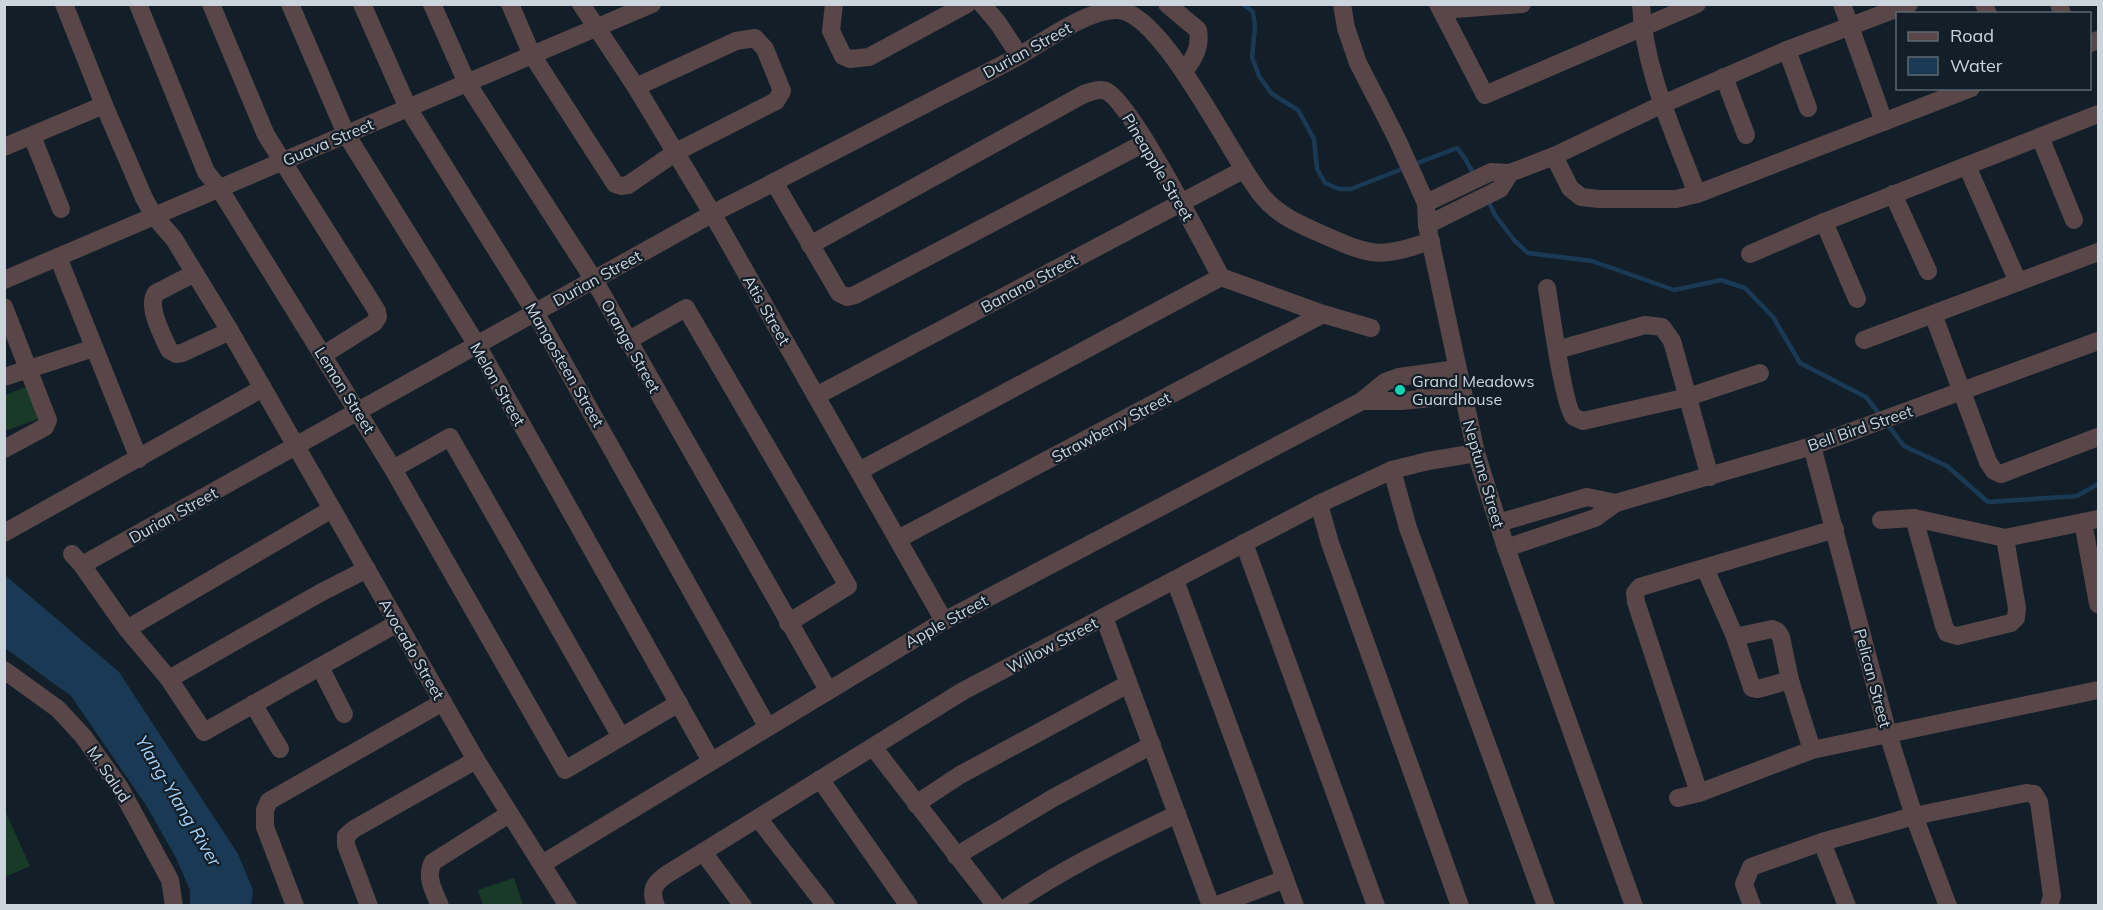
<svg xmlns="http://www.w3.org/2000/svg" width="2103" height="910" font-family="Mulish,sans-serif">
<rect width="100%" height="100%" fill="#121f28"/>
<g fill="#193a27">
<polygon points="26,387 38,419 5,431 5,395"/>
<polygon points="5,811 30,866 5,877 4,877"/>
<polygon points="514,878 523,905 483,905 478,890"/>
</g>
<polygon fill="#1a3954" points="5,575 119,672 238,854 253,890 251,905 190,905 190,890 175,856 146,805 71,696 5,648"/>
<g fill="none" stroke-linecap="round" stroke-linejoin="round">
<g stroke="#1a3954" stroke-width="4.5">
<polyline points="1243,4 1253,12 1255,26 1252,57 1259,76 1272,94 1298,110 1314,139 1317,169 1325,183 1339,189 1351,189 1407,167"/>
<polyline points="1415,164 1457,148 1464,157 1475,176"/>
<polyline points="1487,199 1495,215 1514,240 1528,253 1592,261 1674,290 1721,280 1745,288 1773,317 1800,363 1866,397 1880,415"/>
<polyline points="1887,424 1904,446 1947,466 1988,502 2077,496 2098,484"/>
</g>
<polyline stroke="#594648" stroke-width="9" points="1419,374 1422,399"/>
<g stroke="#594648" stroke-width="18">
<polyline points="64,4 104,105 144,198 154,216 174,239 230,331 476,760 568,906"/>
<polyline points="138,4 206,172 219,188 393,469 565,770 679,703"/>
<polyline points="211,4 266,135 377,311 378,317 374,323 323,355"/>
<polyline points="290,4 346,134 477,345 711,761"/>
<polyline points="362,4 408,108 535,312 767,726"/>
<polyline points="432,4 467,83 594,280 828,690"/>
<polyline points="510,4 532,55 615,184 621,186 628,185 676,152 776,101 782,91 765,49 755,38 736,41 636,87"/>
<polyline points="581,4 636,87 712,213 944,621"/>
<polyline points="834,4 831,31 843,56 850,59 869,57 967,4"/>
<polyline points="982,4 998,23 1019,55"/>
<path d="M1167,4L1198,30C1201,48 1194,58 1184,72"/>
<polyline points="1342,4 1346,28 1358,63 1396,137 1426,203 1427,225 1500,189 1510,173"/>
<polyline points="1438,4 1485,95 1697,4"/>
<path d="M1641,4C1644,71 1674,132 1697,194"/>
<polyline points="1842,4 1884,122"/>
<polyline points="1984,4 1988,14"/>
<polyline points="2059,4 2062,14"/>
<polyline points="1441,10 1522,4"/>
<polyline points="2090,43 2098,40"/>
<polyline points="1787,50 1808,108"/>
<polyline points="1724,77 1746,135"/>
<polyline points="32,136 61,209"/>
<polyline points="2040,137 2074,220"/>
<polyline points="4,147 104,105"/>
<polyline points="1554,156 1570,188 1581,197 1599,199 1676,199 1697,194 1971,88"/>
<polyline points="1967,166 2018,282"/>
<polyline points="774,182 839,293 847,297 855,295 1146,142"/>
<polyline points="1893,194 1928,271"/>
<polyline points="1426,203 1491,172 1510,173 1554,156 1663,104 1787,50 1909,4"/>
<polyline points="1824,222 1857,299"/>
<path d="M810,245L1084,94C1091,92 1099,88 1106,91C1131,102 1204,246 1221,277L1323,314L1371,328"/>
<polyline points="1750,254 1824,222 2098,114"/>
<polyline points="58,257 139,459"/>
<path d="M195,273L156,293C146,306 163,336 169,350L176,354L182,353L230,331"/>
<polyline points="4,280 652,4"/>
<path d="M1547,288C1550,307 1564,408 1574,417C1575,418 1581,420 1583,421L1688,397L1760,373"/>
<polyline points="4,307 48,420 45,427 4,449"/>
<polyline points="1933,314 1988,462 1994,471 2001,474 2098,437"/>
<polyline points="1864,340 2098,252"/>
<polyline points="627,341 686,308 848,586 788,623"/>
<polyline points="1557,350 1645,325 1662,327 1672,341 1710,477"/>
<polyline points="4,377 94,348"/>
<polyline points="816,396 1243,170"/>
<polyline points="1362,401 1401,401 1462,395"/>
<polyline points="1812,446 1888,734 1914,816 1948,906"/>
<polyline points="393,469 450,437 621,737"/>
<polyline points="1392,470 1408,528 1546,906"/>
<polyline points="859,471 1221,277"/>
<polyline points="1319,504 1330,543 1460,906"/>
<polyline points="1914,518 1944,626 1947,633 1957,636 2011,623 2016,618 2017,608 2005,538"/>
<polyline points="1881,520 1914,518 2005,538 2098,519"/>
<polyline points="2083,522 2098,604"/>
<polyline points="1498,523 1587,497 1616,503"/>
<polyline points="4,533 263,388"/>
<polyline points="898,539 1323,314"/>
<polyline points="1244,543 1376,906"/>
<polyline points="1506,548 1595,518 1616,503 1812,446 2098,341"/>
<polyline points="72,554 82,565 127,629 169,679 204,732 396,624"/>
<path d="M82,565C292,450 499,331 708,216C732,203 756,192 780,179C835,151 890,122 945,94C969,82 993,70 1017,57C1042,43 1089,8 1118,10C1164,13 1232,160 1263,197C1279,216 1301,225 1324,235C1373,257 1379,258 1431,241"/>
<polyline points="1705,568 1735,637 1752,688 1758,689 1790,680"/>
<polyline points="1175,580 1295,906"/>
<polyline points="1104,617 1211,906"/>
<polyline points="127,629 332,509"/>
<polyline points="1735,637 1772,629 1777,631 1781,637 1790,680 1812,750"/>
<polyline points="320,667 344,714"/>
<polyline points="169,679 320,593 367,569"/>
<polyline points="253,704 280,749"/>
<polyline points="873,747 996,906"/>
<polyline points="820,779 909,906"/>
<polyline points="1699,793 1636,602 1635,593 1640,587 1835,529"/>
<polyline points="1678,798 1699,793 1812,750 2098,690"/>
<polyline points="916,804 960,775 1128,684"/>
<polyline points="758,818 826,906"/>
<polyline points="1822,842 1847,906"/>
<polyline points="703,852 743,906"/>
<polyline points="956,856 1053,798 1152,745"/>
<polyline points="542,864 944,621 1362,401 1385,382 1399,377 1457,369"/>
<polyline points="295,906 265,827 265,810 269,801 443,702"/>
<polyline points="369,906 346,845 346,836 354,829 476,760"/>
<path d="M440,906C434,891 425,877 433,862L509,814"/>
<path d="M656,906C650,891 653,884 666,875L963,691L1319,504L1392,470L1428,461L1476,453"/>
<path d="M1009,906C1062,869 1119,842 1177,814"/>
<polyline points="1215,906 1285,879"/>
<polyline points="1752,906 1744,884 1751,867 1822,842 1914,816 2026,793 2034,794 2039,802 2052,896 2049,906"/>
</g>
<g stroke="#594648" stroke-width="18">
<polyline points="1427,225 1476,453 1506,548 1634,906"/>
<polyline points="4,670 58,709 83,736 120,788 170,880 174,906"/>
</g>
</g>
<circle fill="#0fd5b4" stroke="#121f28" stroke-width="2" cx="1400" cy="390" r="6"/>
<g text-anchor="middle" stroke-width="4.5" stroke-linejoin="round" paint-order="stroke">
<g font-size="16" fill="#cdd5dc" stroke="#121f28">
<text transform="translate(1027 50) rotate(-29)" y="6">Durian Street</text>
<text transform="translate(328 142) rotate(-23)" y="6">Guava Street</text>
<text transform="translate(1158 167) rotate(59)" y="6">Pineapple Street</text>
<text transform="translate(597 278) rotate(-29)" y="6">Durian Street</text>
<text transform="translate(1029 283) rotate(-28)" y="6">Banana Street</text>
<text transform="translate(767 310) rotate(60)" y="6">Atis Street</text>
<text transform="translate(631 346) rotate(61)" y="6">Orange Street</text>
<text transform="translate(565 365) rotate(60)" y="6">Mangosteen Street</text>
<text transform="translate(498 384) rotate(60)" y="6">Melon Street</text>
<text transform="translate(345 390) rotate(58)" y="6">Lemon Street</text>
<text transform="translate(1111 427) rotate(-28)" y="6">Strawberry Street</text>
<text transform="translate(1860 428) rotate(-19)" y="6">Bell Bird Street</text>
<text transform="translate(1484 474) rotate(74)" y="6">Neptune Street</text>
<text transform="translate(173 515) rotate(-29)" y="6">Durian Street</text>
<text transform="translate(946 621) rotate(-29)" y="6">Apple Street</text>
<text transform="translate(1052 645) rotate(-28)" y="6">Willow Street</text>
<text transform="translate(412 649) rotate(60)" y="6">Avocado Street</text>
<text transform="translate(1873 678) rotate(75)" y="6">Pelican Street</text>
<text transform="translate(109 774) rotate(56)" y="6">M. Salud</text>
</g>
<g font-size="16" fill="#cdd5dc" stroke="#121f28" text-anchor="start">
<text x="1412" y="387">Grand Meadows<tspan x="1412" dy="18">Guardhouse</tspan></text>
</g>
<g font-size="18" font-style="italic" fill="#a6d1f9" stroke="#121f28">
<text transform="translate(178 801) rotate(59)" y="6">Ylang-Ylang River</text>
</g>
</g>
<rect width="2103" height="910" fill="none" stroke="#cdd5dc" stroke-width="12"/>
<rect x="1896" y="12" width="195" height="78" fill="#121f28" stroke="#5d6870" stroke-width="1.5"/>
<rect x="1908" y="32" width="30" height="9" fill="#594648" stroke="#5d6870" stroke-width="1.5"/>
<text x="1950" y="42" font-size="18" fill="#cdd5dc">Road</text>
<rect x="1908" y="57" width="30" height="18" fill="#1a3954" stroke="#5d6870" stroke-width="1.5"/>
<text x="1950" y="72" font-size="18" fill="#cdd5dc">Water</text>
</svg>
